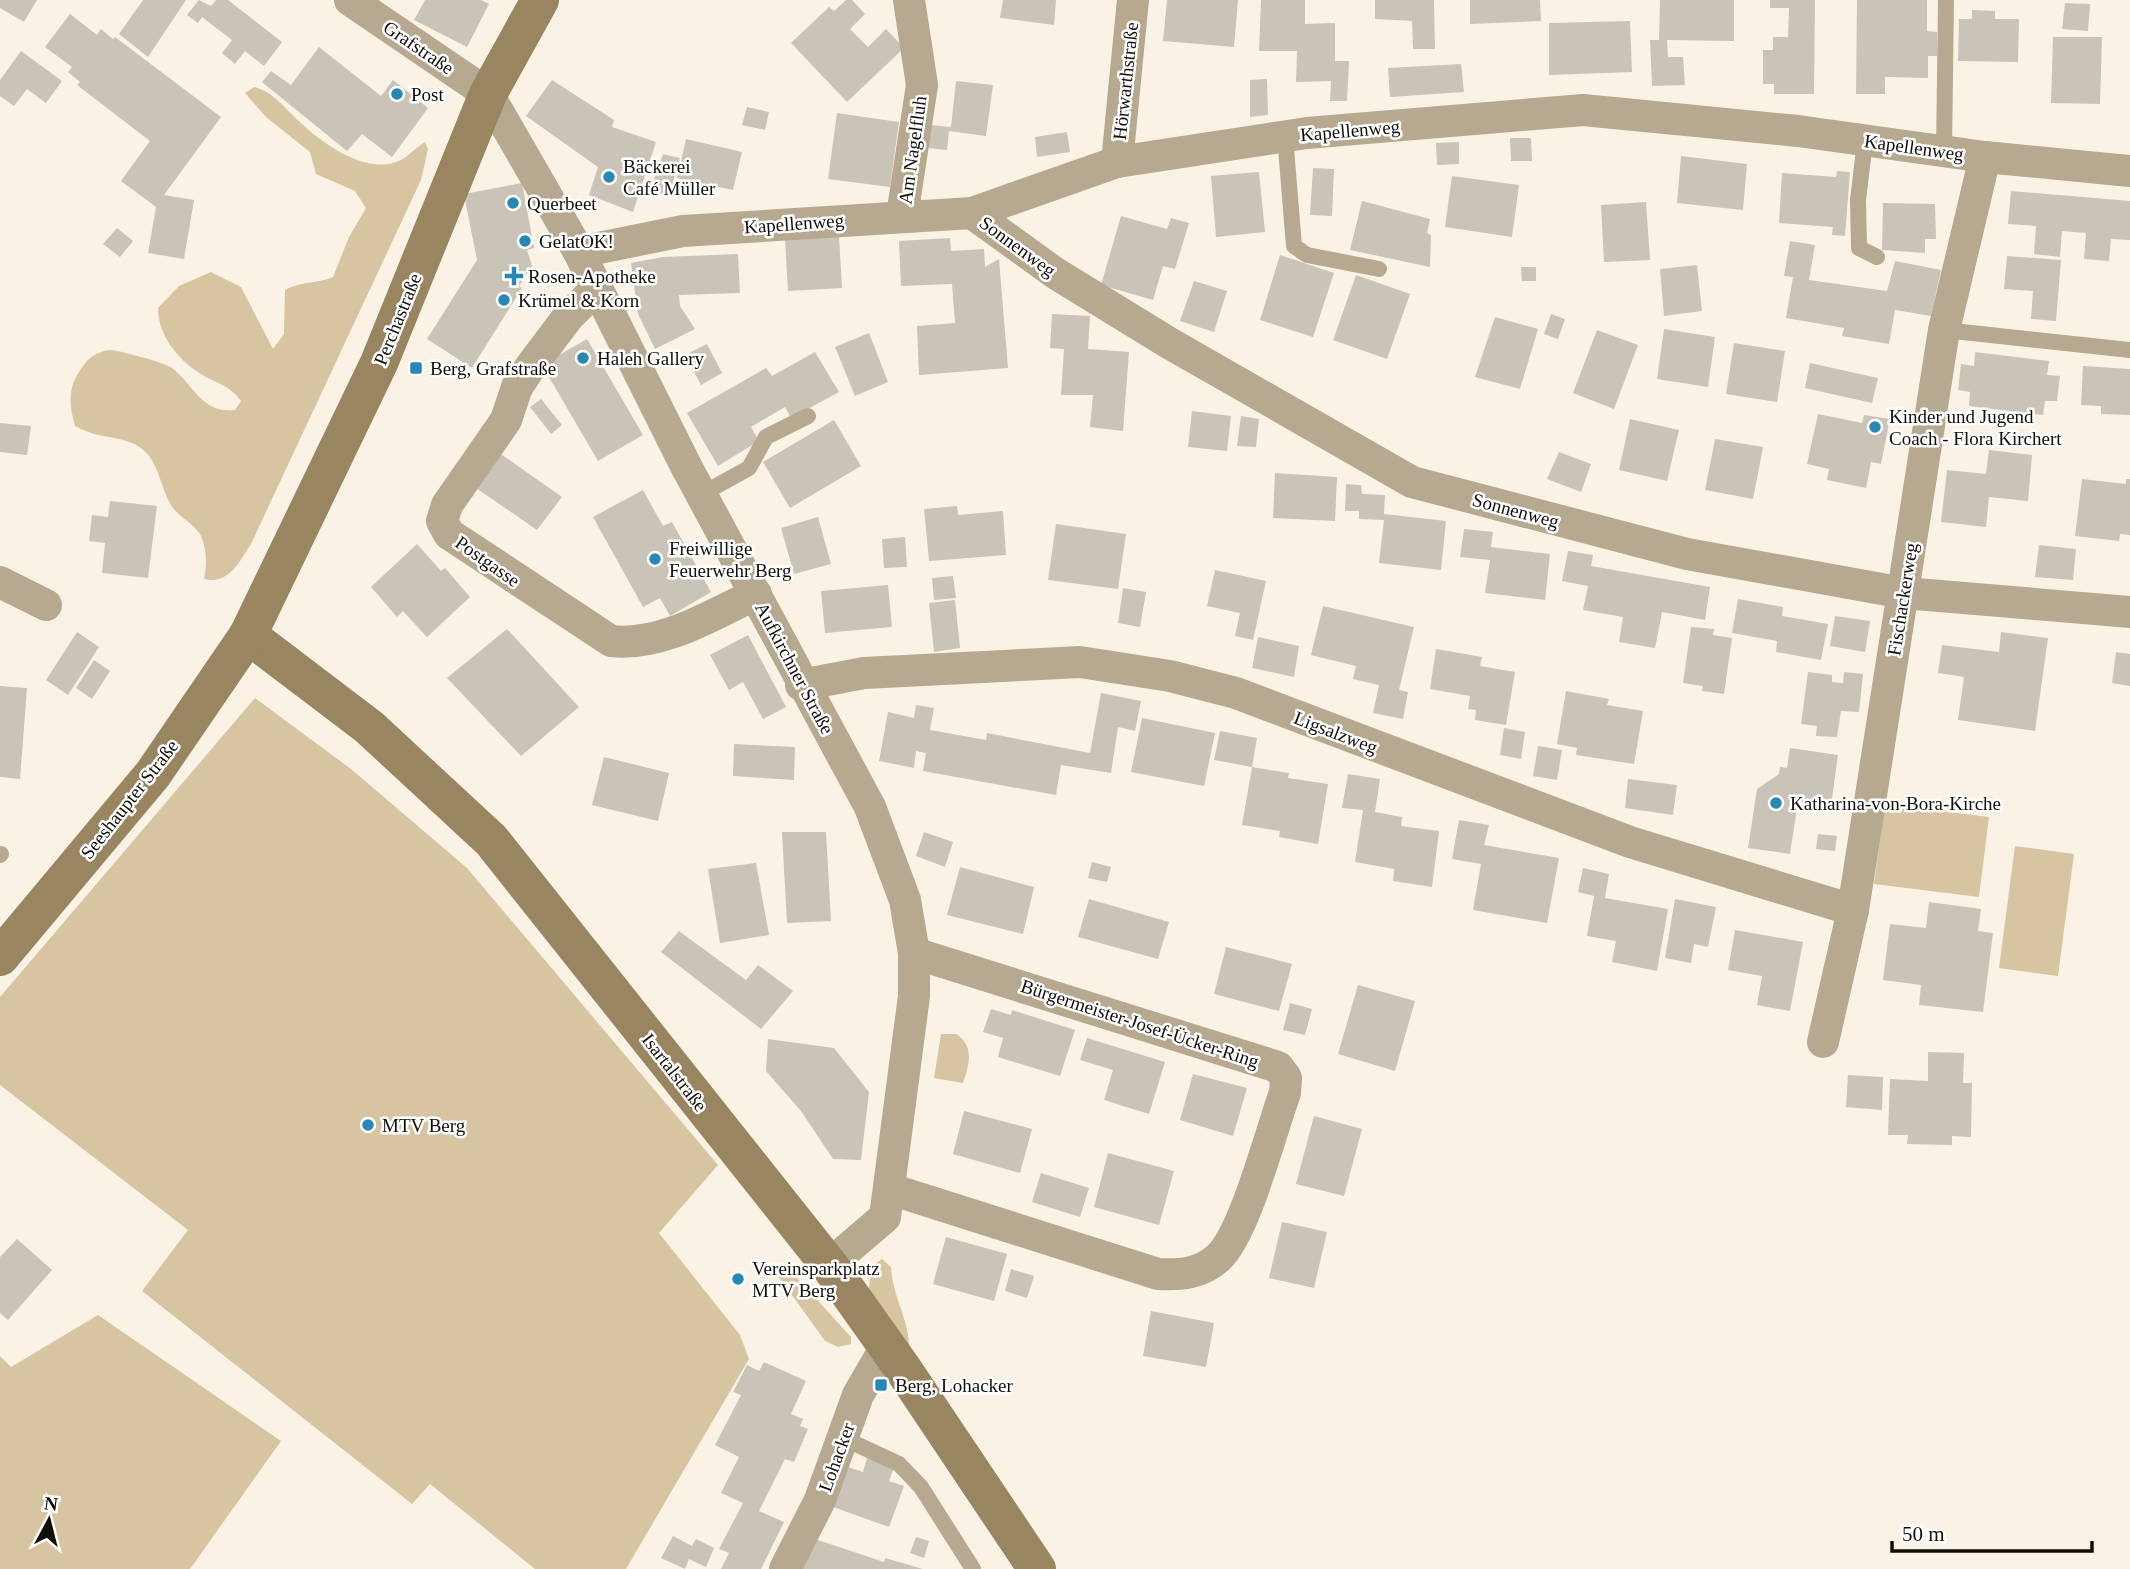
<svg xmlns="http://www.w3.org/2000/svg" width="2130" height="1569" font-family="Georgia,serif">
<rect width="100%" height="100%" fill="#faf3e5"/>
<g fill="#d7c4a1">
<path d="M254,87C273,91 286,110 301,123C323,144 366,175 399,161C407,158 416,147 425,142L428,149L421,180L251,544C239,562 229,585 204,579C207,565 207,550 201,536C195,524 178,517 171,505C158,483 159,454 132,443C112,435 96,438 75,426C68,402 68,386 83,366C89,357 99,351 110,350C118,350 166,363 172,368C194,385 202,414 235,410L241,401C230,385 217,384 201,374C178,360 158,335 158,308L179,286L211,272L241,287L273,349L284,334L285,290C300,281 317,284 333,277L349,237L366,208L355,191L316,174L310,152L267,118L245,93Z"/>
<polygon points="255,698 351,769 467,868 718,1165 659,1233 740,1335 749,1359 626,1569 535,1569 430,1484 412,1504 142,1291 188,1230 0,1085 0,997"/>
<polygon points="1885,804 1989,817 1979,897 1874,884"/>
<polygon points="2015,846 2074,854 2058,976 1999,968"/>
<path d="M941,1034H956C975,1046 969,1065 963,1083L934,1078Z"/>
<path d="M882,1259L891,1267C892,1297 912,1324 909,1354L868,1292L872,1266Z"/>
<polygon points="789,1269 851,1337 851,1344 838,1347 825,1341 779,1277"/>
<polygon points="98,1315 281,1441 190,1569 0,1569 0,1356 11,1367"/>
</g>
<g fill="#cac3b7">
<polygon points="0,0 37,0 24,22 0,8"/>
<polygon points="143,0 186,0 148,57 119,34"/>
<polygon points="199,0 211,6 216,0 228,0 282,42 264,66 245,51 235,64 222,53 232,40 202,17 198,23 187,15"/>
<polygon points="425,0 481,0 489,4 467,47 414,20"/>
<polygon points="846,0 852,0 865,14 850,29 868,47 886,29 904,48 847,102 791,43 829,7 834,11"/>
<polygon points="1003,0 1056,0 1054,25 1000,18"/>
<polygon points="1167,0 1238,0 1234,47 1163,41"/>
<polygon points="1261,0 1305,0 1305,24 1335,23 1335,61 1349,61 1347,101 1330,101 1331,81 1296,82 1297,51 1259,51"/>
<polygon points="1375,0 1434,0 1435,49 1413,49 1412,21 1375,19"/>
<polygon points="1470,0 1540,0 1541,21 1470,24"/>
<polygon points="1660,0 1734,0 1734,41 1667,40 1668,57 1683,57 1685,85 1652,86 1650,40 1659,40"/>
<polygon points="1770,0 1815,0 1814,94 1774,94 1774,84 1763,84 1763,50 1773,50 1773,37 1788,37 1789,8 1770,8"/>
<polygon points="1857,0 1927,0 1927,31 1937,32 1937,56 1928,56 1928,78 1885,77 1885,94 1856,94"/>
<polygon points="2065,3 2090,4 2088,31 2062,29"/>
<polygon points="1972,10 1995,11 1995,19 2019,19 2018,62 1958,61 1959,19 1972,19"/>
<polygon points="70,14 97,35 101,29 113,39 115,37 221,117 164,195 194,200 184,259 148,253 156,207 121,181 150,141 77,85 80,82 68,72 72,67 45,47"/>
<polygon points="1630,21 1632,72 1549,75 1549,23"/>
<polygon points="2053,37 2102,37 2100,104 2051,103"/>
<polygon points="319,47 381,96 393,80 428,108 392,157 362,134 347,151 262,82 271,71 291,85"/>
<polygon points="21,51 62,81 46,103 27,89 14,106 0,96 0,80"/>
<polygon points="1461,64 1464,92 1390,97 1388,68"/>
<polygon points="1267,79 1268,115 1250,117 1250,80"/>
<polygon points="552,80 614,120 612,127 656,142 633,212 589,195 598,167 526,116"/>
<polygon points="956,81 993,85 986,136 949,131 947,150 927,148 930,125 951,127"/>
<polygon points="747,107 769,112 765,130 742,125"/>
<polygon points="837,113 899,122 890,187 828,179"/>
<polygon points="1067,132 1070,152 1037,157 1035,137"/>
<polygon points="1510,138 1531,138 1532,161 1511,161"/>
<polygon points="686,139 742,152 733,190 677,178"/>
<polygon points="1459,142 1459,164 1437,165 1436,143"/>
<polygon points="663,154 680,158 669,196 650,191"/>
<polygon points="1681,156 1747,164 1743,210 1677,203"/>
<polygon points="1313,168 1334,169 1332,216 1310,215"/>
<polygon points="1837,171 1850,172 1845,236 1832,235 1833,227 1779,223 1782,173 1836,177"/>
<polygon points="1259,172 1265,232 1216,237 1211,176"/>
<polygon points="1452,176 1519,185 1512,237 1445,227"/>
<polygon points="522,183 534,248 527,250 532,266 519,286 522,288 472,368 427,339 477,260 464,194"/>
<polygon points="2011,191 2130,201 2130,240 2111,239 2109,261 2084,259 2086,233 2062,231 2060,257 2034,254 2036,226 2008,224"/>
<polygon points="1362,201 1430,219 1427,233 1431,235 1430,267 1350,250"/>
<polygon points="1646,202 1650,260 1604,262 1601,205"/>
<polygon points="1883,203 1935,204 1936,239 1925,239 1925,253 1882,250"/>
<polygon points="1121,216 1167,229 1171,218 1189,223 1175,269 1163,266 1153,300 1101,285"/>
<polygon points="117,228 133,241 120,257 103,244"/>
<polygon points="839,236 842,288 788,291 785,239"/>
<polygon points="950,238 951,251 984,249 985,267 999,259 1008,368 919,375 917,326 955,323 952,284 901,286 899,241"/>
<polygon points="1790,241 1815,245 1809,280 1887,291 1895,261 1941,270 1931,316 1895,310 1889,344 1842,336 1844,328 1786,318 1793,277 1784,276"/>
<polygon points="738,254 740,293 679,295 680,306 695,329 655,349 638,314 631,263 663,257"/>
<polygon points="1280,255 1334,273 1313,337 1260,320"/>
<polygon points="2007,256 2061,260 2056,321 2031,319 2033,291 2004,289"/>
<polygon points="1697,265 1702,311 1664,316 1660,269"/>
<polygon points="1521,267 1536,267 1536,281 1522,281"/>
<polygon points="1356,275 1410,294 1387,359 1333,340"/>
<polygon points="1194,281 1227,291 1214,332 1180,321"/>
<polygon points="1052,314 1090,316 1088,349 1129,352 1123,431 1090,427 1093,395 1061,395 1064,349 1050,348"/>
<polygon points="1551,314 1565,319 1558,339 1544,334"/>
<polygon points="1495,317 1538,329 1520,389 1475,377"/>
<polygon points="1664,329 1715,337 1708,387 1657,379"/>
<polygon points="1597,330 1638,345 1614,409 1573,393"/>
<polygon points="869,333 888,382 855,396 835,347"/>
<polygon points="587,339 643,435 598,461 542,365"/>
<polygon points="1734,343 1785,351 1777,402 1726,394"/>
<polygon points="707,344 722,373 701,385 685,355"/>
<polygon points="815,352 839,392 791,418 785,407 751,427 759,441 718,466 687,413 766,368 772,376"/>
<polygon points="1975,352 2049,361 2047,375 2060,376 2057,401 2045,401 2043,415 1969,406 1970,392 1958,390 1961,364 1974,366"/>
<polygon points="1810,363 1878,378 1872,403 1805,388"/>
<polygon points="2083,366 2130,369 2130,415 2101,414 2101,406 2081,405"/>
<polygon points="541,399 562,425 551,434 530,407"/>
<polygon points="1192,411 1231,416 1227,451 1188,447"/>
<polygon points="1818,414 1862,423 1864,415 1890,419 1881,464 1871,462 1866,488 1827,480 1829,469 1807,464"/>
<polygon points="1241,416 1259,419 1256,447 1237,446"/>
<polygon points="1630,419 1679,430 1667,481 1619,470"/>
<polygon points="834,420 861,466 790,508 763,462"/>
<polygon points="0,423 31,426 27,455 0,452"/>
<polygon points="1715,439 1763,447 1753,499 1705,490"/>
<polygon points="1989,450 2032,455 2028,501 1989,497 1986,527 1941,522 1947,470 1986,474"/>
<polygon points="498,452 562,497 537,530 473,486"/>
<polygon points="1559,452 1591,464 1581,492 1547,479"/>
<polygon points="1275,473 1337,477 1335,521 1273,518"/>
<polygon points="2082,479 2126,484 2126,479 2130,479 2130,535 2120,534 2119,541 2075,536"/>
<polygon points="1346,484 1361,485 1362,494 1385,495 1384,514 1446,521 1441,570 1379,563 1384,520 1359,519 1359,511 1345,511"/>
<polygon points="643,490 663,526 672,522 711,592 670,616 660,598 643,607 593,517"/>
<polygon points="110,501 157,506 148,578 102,573 105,543 89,541 92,515 108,517"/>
<polygon points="957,506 958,515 1003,511 1006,555 929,561 924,509"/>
<polygon points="818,517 831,564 794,574 781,528"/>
<polygon points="1056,524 1126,534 1118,589 1048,580"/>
<polygon points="1464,529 1493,532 1491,547 1550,554 1545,600 1485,593 1490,560 1460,557"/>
<polygon points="905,537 907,567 884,568 882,539"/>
<polygon points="417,544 441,571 445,568 470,597 427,637 403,611 397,617 371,587"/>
<polygon points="2039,545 2076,549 2073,580 2035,577"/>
<polygon points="1568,551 1593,555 1591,566 1710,587 1705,620 1662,612 1655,648 1619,642 1623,617 1583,610 1588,586 1562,581"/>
<polygon points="1215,570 1266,581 1253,640 1235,636 1240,613 1207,606"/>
<polygon points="953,576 956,598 934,600 932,578"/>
<polygon points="888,585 892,627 825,633 821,591"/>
<polygon points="1123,588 1146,592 1140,627 1118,623"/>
<polygon points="1738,599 1783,607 1782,616 1828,624 1821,660 1776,652 1777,641 1732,633"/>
<polygon points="955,600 960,648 934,652 929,603"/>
<polygon points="1323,606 1414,627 1399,690 1408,692 1403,719 1373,713 1379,685 1353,679 1356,666 1311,655"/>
<polygon points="1835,616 1870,621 1865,652 1830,646"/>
<polygon points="1691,627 1714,629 1713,635 1732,638 1724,694 1702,691 1703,686 1683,683"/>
<polygon points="507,629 579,707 521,756 447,678"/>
<polygon points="77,632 99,647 68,695 46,680"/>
<polygon points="2001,632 2048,638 2035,731 1958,720 1964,677 1938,673 1942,645 1999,652"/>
<polygon points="748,635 786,707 763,719 743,682 729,690 710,655"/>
<polygon points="1258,637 1299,646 1294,677 1252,668"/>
<polygon points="1436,649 1482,657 1480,666 1515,672 1506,725 1475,720 1476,710 1468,709 1470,696 1430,689"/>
<polygon points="2116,652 2130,654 2130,686 2112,683"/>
<polygon points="94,660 110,671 92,699 76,688"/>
<polygon points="1808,672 1832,675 1832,682 1843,683 1844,672 1863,674 1859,712 1841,711 1837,737 1816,736 1817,726 1801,724"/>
<polygon points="0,686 27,688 20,779 0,777"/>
<polygon points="1566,691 1609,699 1607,705 1643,711 1634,764 1576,755 1577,748 1557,744"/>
<polygon points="1101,693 1141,701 1135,731 1118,727 1111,773 1061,765 1056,795 923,771 926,753 916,751 914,768 879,761 888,712 914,718 916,705 934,708 930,730 986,740 987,733 1090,753"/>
<polygon points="1142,718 1215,733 1204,786 1131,772"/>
<polygon points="1504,728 1525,732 1521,759 1500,755"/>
<polygon points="1220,731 1257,738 1252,767 1214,760"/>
<polygon points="734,744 795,747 794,780 733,776"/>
<polygon points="1538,746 1562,750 1557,780 1533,776"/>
<polygon points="1790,748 1838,755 1831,806 1798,801 1790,854 1748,848 1757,789 1779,774 1780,767 1787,768"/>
<polygon points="604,757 669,773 658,821 592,805"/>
<polygon points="1252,767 1289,773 1288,778 1328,784 1318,844 1279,837 1280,831 1242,825"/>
<polygon points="1348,774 1380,779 1375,812 1402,817 1401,826 1439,831 1432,887 1393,881 1394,869 1355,862 1363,810 1342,808"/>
<polygon points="1628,779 1677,785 1673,815 1625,808"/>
<polygon points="1459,820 1489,825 1484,845 1559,858 1547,923 1473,910 1481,864 1452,859"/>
<polygon points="782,832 826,832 831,921 787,923"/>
<polygon points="924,832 953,842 945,867 916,856"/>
<polygon points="1818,834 1837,836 1835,851 1816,849"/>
<polygon points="1092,862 1111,867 1107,882 1088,878"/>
<polygon points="756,863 769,935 720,943 708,869"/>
<polygon points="960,867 1034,887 1023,934 947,915"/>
<polygon points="1583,868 1609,874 1605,898 1668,909 1657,971 1612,962 1616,941 1587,936 1594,896 1578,892"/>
<polygon points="1089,899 1169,922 1158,959 1078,937"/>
<polygon points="1675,899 1716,907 1708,947 1694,944 1691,963 1665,958"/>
<polygon points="1929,902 1981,909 1978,931 1993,933 1983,1012 1919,1005 1921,985 1883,980 1890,924 1926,928"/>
<polygon points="1735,930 1803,942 1790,1011 1757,1005 1762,976 1728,970"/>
<polygon points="679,931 746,980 758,965 793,991 761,1029 661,952"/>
<polygon points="1226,947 1292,964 1279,1011 1214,994"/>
<polygon points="1358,985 1415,1001 1395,1071 1338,1054"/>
<polygon points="1290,1003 1312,1009 1305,1035 1283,1030"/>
<polygon points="991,1009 1011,1015 1012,1010 1075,1030 1060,1076 998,1057 1003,1038 983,1032"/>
<polygon points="1087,1038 1165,1062 1149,1114 1104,1100 1113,1070 1080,1060"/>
<polygon points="768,1039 834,1048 869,1092 861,1160 833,1159 801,1111 766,1071"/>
<polygon points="1928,1052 1964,1053 1963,1083 1972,1083 1971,1137 1952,1136 1952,1145 1907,1144 1908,1135 1888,1135 1890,1079 1928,1081"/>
<polygon points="1193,1074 1247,1088 1233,1136 1180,1120"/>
<polygon points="1848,1075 1883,1077 1882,1110 1846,1107"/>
<polygon points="964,1111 1032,1129 1020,1173 953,1154"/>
<polygon points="1314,1116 1362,1129 1344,1196 1296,1184"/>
<polygon points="1108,1153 1174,1171 1159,1225 1094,1207"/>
<polygon points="1041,1173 1089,1188 1080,1217 1032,1202"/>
<polygon points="1282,1222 1327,1232 1314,1288 1269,1278"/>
<polygon points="946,1237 1007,1254 994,1301 933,1284"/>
<polygon points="17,1239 52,1270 8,1320 0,1313 0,1257"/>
<polygon points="1011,1269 1034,1276 1027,1298 1005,1291"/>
<polygon points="1151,1311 1214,1323 1206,1367 1143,1356"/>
<polygon points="764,1362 806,1381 791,1414 803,1419 800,1426 808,1429 794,1462 785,1459 759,1511 784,1522 761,1569 721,1569 729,1553 719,1549 743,1503 721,1493 739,1457 715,1445 741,1395 733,1392 747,1365 759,1371"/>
<polygon points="867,1458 894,1467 889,1481 904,1486 889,1527 833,1507 848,1467 863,1472"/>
<polygon points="673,1536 692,1546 696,1539 714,1548 706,1567 689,1559 685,1569 661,1558"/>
<polygon points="916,1537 929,1541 924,1558 910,1553"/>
<polygon points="812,1538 884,1562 885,1558 923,1569 801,1569"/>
</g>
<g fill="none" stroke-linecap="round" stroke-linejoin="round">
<g stroke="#b7a990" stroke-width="16">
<polyline points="1285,136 1294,246 1307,255 1379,269"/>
<polyline points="1865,141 1858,200 1859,248 1877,257"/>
<polyline points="1944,151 1946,0"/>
<polyline points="1944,330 2130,350"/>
<polyline points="702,494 749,468 766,437 808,416"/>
<polyline points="0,855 1,854"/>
<polyline points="843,1438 899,1464 921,1487 973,1569"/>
</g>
<g stroke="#b7a990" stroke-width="32">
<polyline points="350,0 488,94 579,252 687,468 870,807 905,900 914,953 914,996 885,1217 829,1265"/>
<polyline points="1117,162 1133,0"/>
<polyline points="972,213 1055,273 1169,343 1412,482 1687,554 1904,593 2130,612"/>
<polyline points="902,216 922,85 909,0"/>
<polyline points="579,252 683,231 972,213 1117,162 1307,133 1583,110 1798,131 1985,157 2130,171"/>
<path d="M597,288L568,317L531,366L517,387L506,420L447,505L442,521L449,534L611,641C661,647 712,615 756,594"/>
<polyline points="0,582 46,605"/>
<polyline points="801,685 864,673 1080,662 1170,676 1236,693 1630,842 1853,910"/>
<polyline points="1823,1042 1853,910 1944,330 1985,157"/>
<path d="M890,1189L1158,1274C1181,1275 1200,1274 1218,1258C1245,1234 1271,1130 1285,1093L1286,1078L1278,1067L914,953"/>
<polyline points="785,1569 820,1500 858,1395 887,1345"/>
</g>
<g stroke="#998560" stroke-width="38">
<polyline points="248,635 369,727 491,840 829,1265 903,1369 1037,1569"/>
<polyline points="0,957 153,774 248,635 379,363 488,94 540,0"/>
</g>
</g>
<g fill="#2688b3" stroke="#fff" stroke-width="2.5">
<circle cx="397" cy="94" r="7"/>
<circle cx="609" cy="177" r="7"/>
<circle cx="513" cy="203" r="7"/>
<circle cx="525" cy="241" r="7"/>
<path d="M510.5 265.5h7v7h7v7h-7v7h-7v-7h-7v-7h7z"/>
<circle cx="504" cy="300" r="7"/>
<circle cx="583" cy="358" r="7"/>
<rect x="409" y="361" width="14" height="14" rx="3.5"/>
<circle cx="1875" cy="427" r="7"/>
<circle cx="655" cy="559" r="7"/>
<circle cx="1776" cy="803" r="7"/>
<circle cx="368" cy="1125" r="7"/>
<circle cx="738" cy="1279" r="7"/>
<rect x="874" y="1378" width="14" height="14" rx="3.5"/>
</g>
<g text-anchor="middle" stroke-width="5" stroke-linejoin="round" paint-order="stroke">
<g font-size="19" fill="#100e09" stroke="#fff">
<text transform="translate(419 47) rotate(34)" y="7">Grafstraße</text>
<text transform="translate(1125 81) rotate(-84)" y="7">Hörwarthstraße</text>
<text transform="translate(1350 130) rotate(-5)" y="7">Kapellenweg</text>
<text transform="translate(1914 147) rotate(8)" y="7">Kapellenweg</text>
<text transform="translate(912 150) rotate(-82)" y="7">Am Nagelfluh</text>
<text transform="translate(794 223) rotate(-4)" y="7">Kapellenweg</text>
<text transform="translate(1018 246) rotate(36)" y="7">Sonnenweg</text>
<text transform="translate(397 319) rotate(-68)" y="7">Perchastraße</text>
<text transform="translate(1516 510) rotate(15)" y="7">Sonnenweg</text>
<text transform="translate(488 561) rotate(35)" y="7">Postgasse</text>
<text transform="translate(1902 599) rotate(-81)" y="7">Fischackerweg</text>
<text transform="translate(795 668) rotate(62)" y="7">Aufkirchner Straße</text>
<text transform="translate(1336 732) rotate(21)" y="7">Ligsalzweg</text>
<text transform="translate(129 799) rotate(-52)" y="7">Seeshaupter Straße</text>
<text transform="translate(1140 1023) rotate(18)" y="7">Bürgermeister-Josef-Ücker-Ring</text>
<text transform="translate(675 1072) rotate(52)" y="7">Isartalstraße</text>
<text transform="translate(836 1457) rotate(-70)" y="7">Lohacker</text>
</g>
<g font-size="19" fill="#100e09" stroke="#fff" text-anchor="start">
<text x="411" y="101">Post</text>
<text x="623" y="173">Bäckerei<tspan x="623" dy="22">Café Müller</tspan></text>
<text x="527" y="210">Querbeet</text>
<text x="539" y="248">GelatOK!</text>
<text x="528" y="283">Rosen-Apotheke</text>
<text x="518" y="307">Krümel &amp; Korn</text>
<text x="597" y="365">Haleh Gallery</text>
<text x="430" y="375">Berg, Grafstraße</text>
<text x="1889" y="423">Kinder und Jugend<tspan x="1889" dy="22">Coach - Flora Kirchert</tspan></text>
<text x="669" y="555">Freiwillige<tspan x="669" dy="22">Feuerwehr Berg</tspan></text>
<text x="1790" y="810">Katharina-von-Bora-Kirche</text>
<text x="382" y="1132">MTV Berg</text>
<text x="752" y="1275">Vereinsparkplatz<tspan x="752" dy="22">MTV Berg</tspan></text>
<text x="895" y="1392">Berg, Lohacker</text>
</g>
</g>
<g transform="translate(49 1520) rotate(7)" stroke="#ffffff" stroke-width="5" paint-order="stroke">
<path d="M0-5L12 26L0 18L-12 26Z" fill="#100e09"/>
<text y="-10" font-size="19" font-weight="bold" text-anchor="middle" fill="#100e09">N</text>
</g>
<path d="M1892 1541v10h200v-10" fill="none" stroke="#100e09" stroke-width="3.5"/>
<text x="1902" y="1541" font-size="21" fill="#100e09" stroke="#ffffff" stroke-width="5" paint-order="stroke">50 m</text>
</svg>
